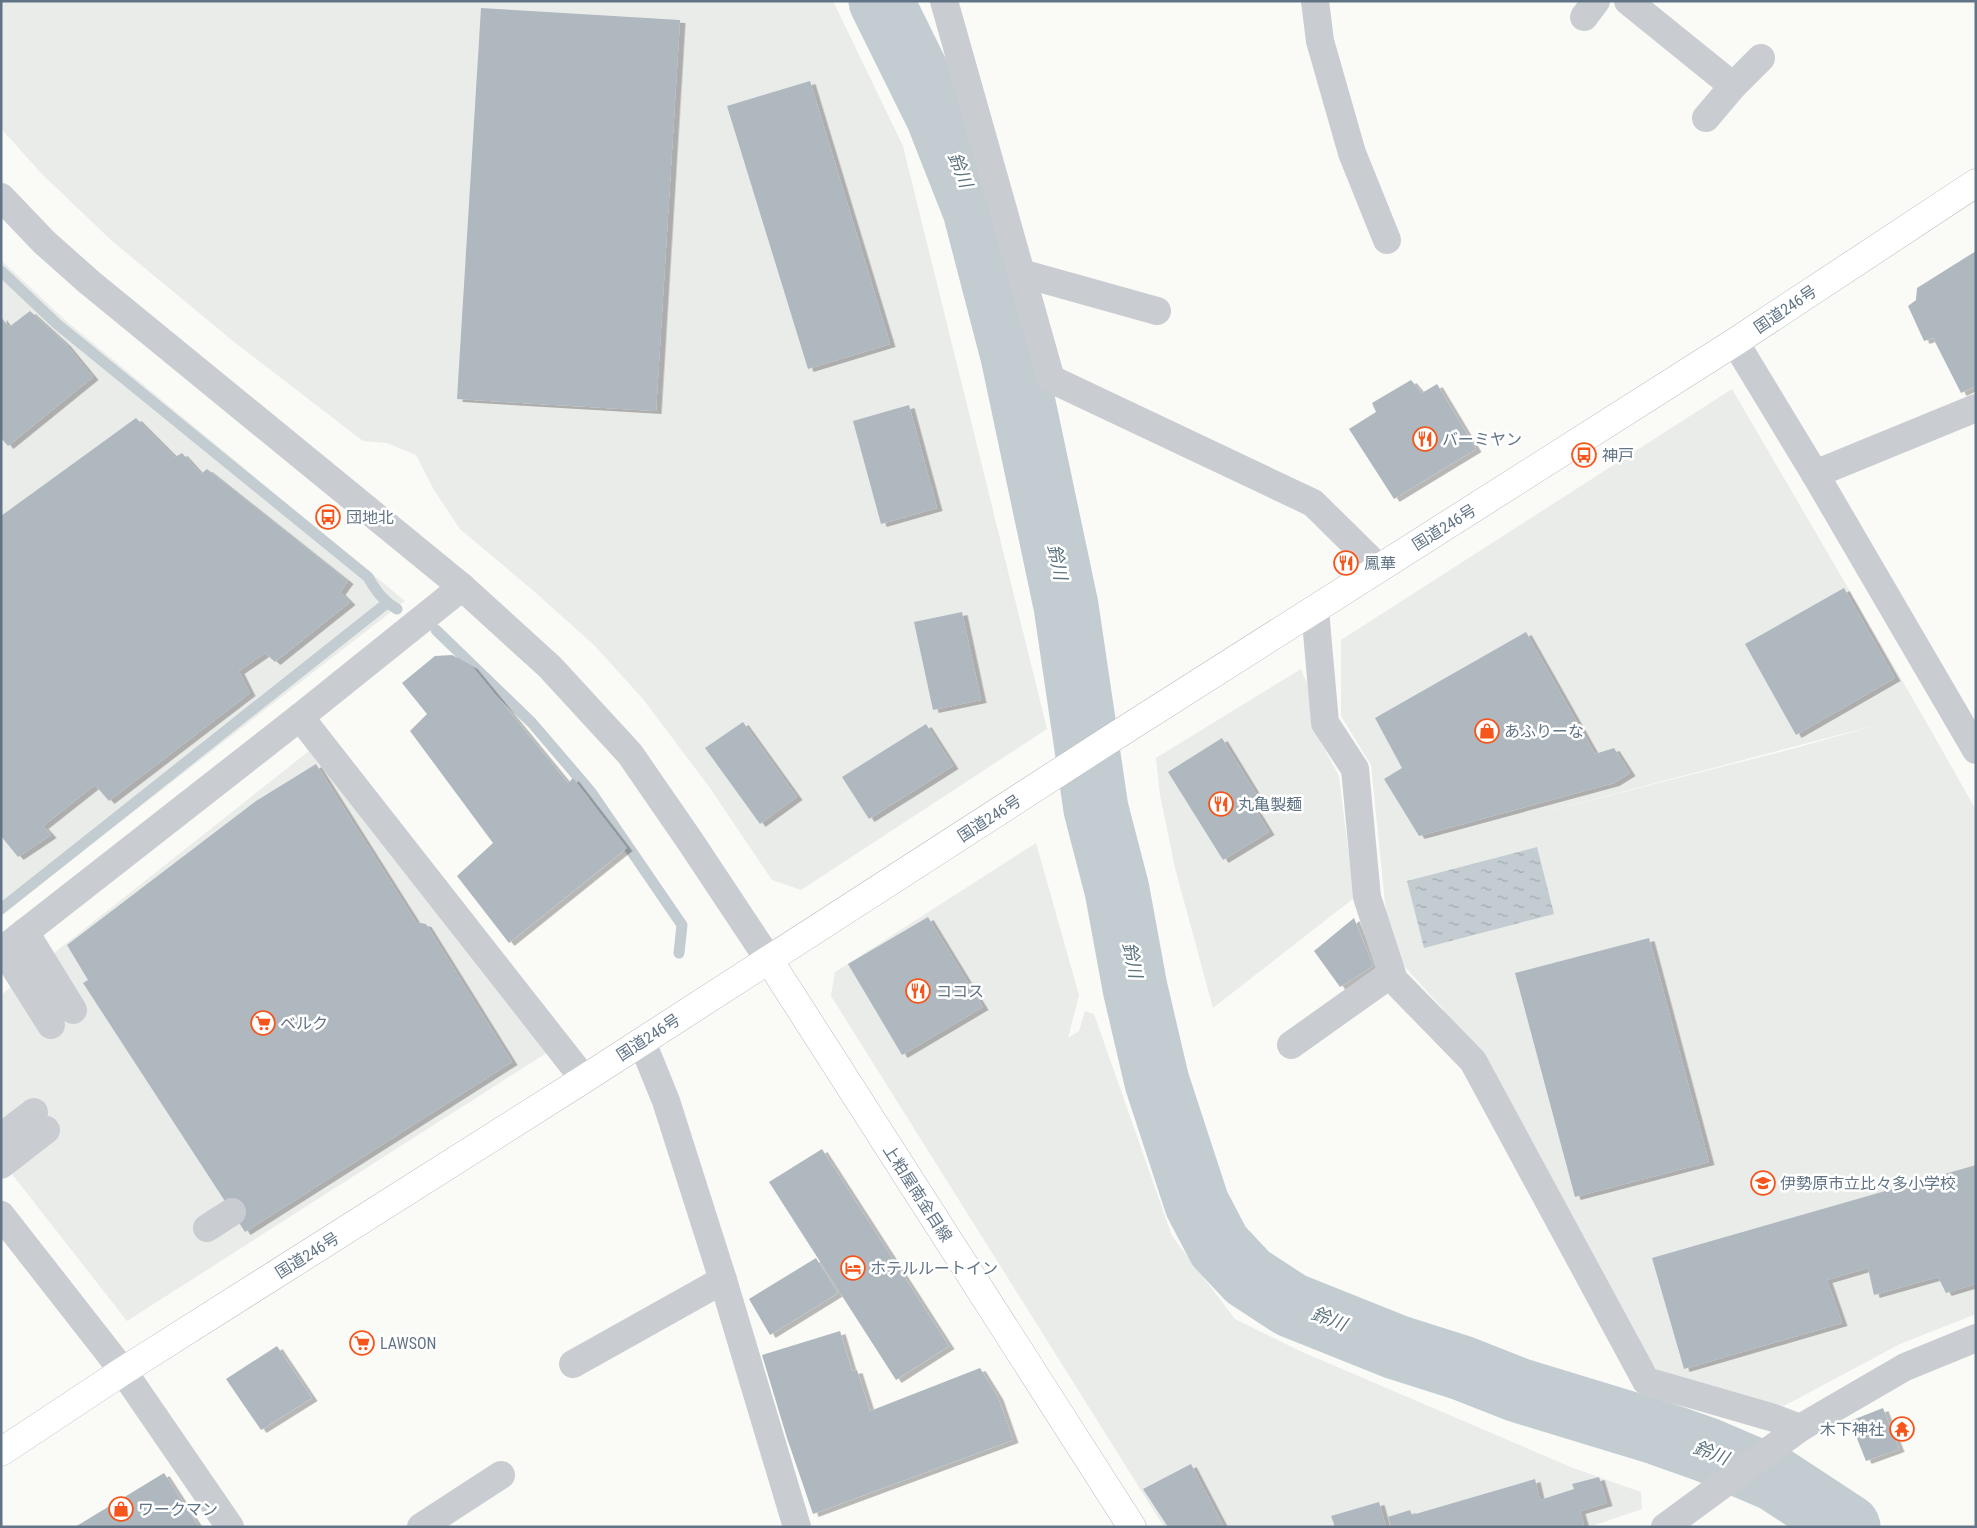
<svg xmlns="http://www.w3.org/2000/svg" width="1977" height="1528" font-family="'Roboto Condensed','Noto Sans JP',sans-serif">
<defs>
<pattern id="water-ripples" width="26" height="14" patternUnits="userSpaceOnUse" patternTransform="scale(1.25)"><rect width="26" height="14" fill="#c2ccd1"/><path d="M2 4q2-2 4 0t4 0M15 11q2-2 4 0t4 0" fill="none" stroke="#a1aaaf"/></pattern>
<filter id="shadow"><feDropShadow dx="5.5" dy="3" stdDeviation="0" flood-color="#0004"/></filter>
</defs>
<rect width="100%" height="100%" fill="#fafaf7"/>
<g fill="#eaecea" fill-rule="evenodd">
<polygon points="1,1 833,1 903,146 1047,729 801,890 772,880 710,788 643,699 595,646 536,593 460,529 434,490 416,455 387,443 363,441 233,341 112,241 41,173 6,134 1,128"/>
<polygon points="1,260 65,320 405,601 1,915"/>
<path d="M1732,389L1921,713L1976,810V1314L1900,1344L1784,1406L1664,1374L1644,1361L1443,1009L1393,954L1385,903L1371,765L1341,716V640ZM1880,724L1803,746L1530,816Z"/>
<polygon points="1301,669 1308,686 1314,730 1339,776 1354,898 1213,1008 1175,868 1160,795 1156,758"/>
<polygon points="309,751 548,1052 127,1321 1,1160 1,995"/>
<polygon points="1036,843 1079,995 1068,1038 1079,1031 1085,1011 1094,1014 1172,1236 1235,1319 1300,1351 1573,1468 1641,1492 1642,1509 1589,1527 1164,1527 831,996 835,972"/>
</g>
<polygon fill="url(#water-ripples)" points="1537,847 1554,914 1424,948 1407,881"/>
<g fill="none" stroke-linecap="round" stroke-linejoin="round">
<g stroke="#c2ccd1" stroke-width="11">
<path d="M1,271L57,324L368,577C376,591 383,601 397,609"/>
<polyline points="436,630 532,723 591,792 682,925 679,953"/>
<polyline points="1,909 387,603"/>
</g>
<polyline stroke="#c2ccd1" stroke-width="65" points="881,1 938,116 975,210 1013,356 1066,606 1096,809 1117,890 1135,988 1157,1082 1197,1204 1219,1246 1248,1277 1291,1305 1396,1347 1462,1368 1518,1390 1659,1433 1707,1450 1775,1479 1848,1527"/>
</g>
<g fill="#afb8bf" filter="url(#shadow)">
<polygon points="481,8 680,20 656,411 457,399"/>
<polygon points="810,81 890,344 808,369 727,106"/>
<polygon points="1976,251 1976,386 1961,393 1933,338 1924,341 1908,306 1916,300 1917,288"/>
<polygon points="30,311 65,343 93,377 8,446 1,438 1,317 9,327"/>
<polygon points="1411,380 1422,393 1437,384 1476,449 1394,499 1349,429 1376,412 1372,403"/>
<polygon points="909,405 937,508 881,524 853,421"/>
<polygon points="136,418 175,457 182,453 201,474 207,469 348,581 340,592 350,602 275,662 265,653 239,671 250,693 109,801 95,785 43,826 51,835 18,857 1,836 1,516"/>
<polygon points="1844,588 1895,678 1796,735 1745,644"/>
<polygon points="962,612 981,700 933,710 914,622"/>
<polygon points="1526,632 1595,754 1614,748 1630,773 1614,783 1419,836 1384,779 1402,768 1375,718"/>
<polygon points="452,655 472,666 568,783 573,778 627,848 509,943 457,876 493,843 410,731 427,714 402,683 435,656"/>
<polygon points="743,722 797,797 760,824 705,748"/>
<polygon points="926,724 953,766 869,819 842,777"/>
<polygon points="1222,738 1260,800 1252,804 1269,832 1223,860 1168,772"/>
<polygon points="316,764 416,922 426,924 512,1062 245,1232 83,983 88,980 67,945 256,801"/>
<polygon points="928,917 983,1007 902,1055 848,964"/>
<polygon points="1354,918 1373,966 1340,987 1314,951"/>
<polygon points="1649,938 1709,1162 1575,1197 1515,973"/>
<polygon points="822,1149 949,1346 896,1380 769,1182"/>
<polygon points="1976,1165 1976,1284 1946,1293 1938,1277 1874,1295 1868,1268 1827,1280 1842,1323 1684,1369 1652,1258"/>
<polygon points="816,1258 838,1293 770,1335 749,1299"/>
<polygon points="840,1331 852,1371 857,1370 870,1411 980,1368 998,1397 1013,1440 813,1514 787,1438 762,1355"/>
<polygon points="277,1346 312,1398 261,1430 226,1379"/>
<polygon points="1883,1408 1899,1449 1866,1461 1850,1421"/>
<polygon points="1191,1464 1224,1527 1168,1527 1143,1489"/>
<polygon points="164,1473 199,1527 75,1527"/>
<polygon points="1599,1477 1607,1503 1580,1511 1584,1525 1578,1527 1391,1527 1388,1517 1410,1510 1412,1515 1535,1479 1540,1500 1574,1489 1572,1484"/>
<polygon points="1379,1502 1386,1527 1335,1527 1331,1516"/>
</g>
<g fill="none" stroke-linecap="round" stroke-linejoin="round">
<g stroke="#b9bec3" stroke-width="29">
<polyline id="major" points="769,960 1132,1527"/>
</g>
<g stroke="#b9bdc1" stroke-width="29">
<polyline id="highway" points="1,1452 123,1371 584,1079 1123,731 1735,342 1976,183"/>
</g>
<g stroke="#c9cdd1" stroke-width="28">
<polyline points="944,1 1051,379 1313,503 1379,568"/>
<polyline points="1315,1 1320,41 1352,153 1387,240"/>
<polyline points="1628,1 1733,86"/>
<polyline points="1584,17 1596,1"/>
<polyline points="1706,118 1733,86 1761,58"/>
<polyline points="1,197 44,242 89,282 462,587 550,667 630,754 690,841 769,960"/>
<polyline points="1021,273 1157,311"/>
<polyline points="1735,342 1815,474 1976,750"/>
<polyline points="1815,474 1976,408"/>
<polyline points="1315,610 1325,723 1355,769 1367,897 1394,980 1473,1061 1646,1381 1774,1418 1800,1428"/>
<polyline points="300,717 584,1079"/>
<polyline points="25,932 73,1010"/>
<polyline points="3,949 51,1025"/>
<polyline points="1,951 300,717 462,587"/>
<polyline points="642,1042 666,1101 723,1280 797,1527"/>
<polyline points="1291,1045 1391,974"/>
<polyline points="1,1137 34,1112"/>
<polyline points="1,1165 46,1130"/>
<polyline points="1,1215 123,1371 230,1527"/>
<polyline points="207,1228 232,1212"/>
<polyline points="573,1364 723,1280"/>
<polyline points="421,1527 501,1475"/>
<polyline points="1665,1527 1800,1428 1905,1367 1976,1338"/>
</g>
<use href="#major" stroke="#fff" stroke-width="28"/>
<use href="#highway" stroke="#fff" stroke-width="28"/>
</g>
<defs>
<g id="restaurant-ring" transform="scale(1.25)"><circle r="9.5" fill="#fff" stroke="#f6551b" stroke-width="1.5"/><path d="M-5-6h1v4h1v-4h1v4h1v-4h1v5L-1.5 .5V6h-2V.5L-5-1ZM5-6V6H3V1.5H1.5Q1.5-4 5-6Z" fill="#f6551b"/></g>
<g id="bus-ring" transform="scale(1.25)"><circle r="9.5" fill="#fff" stroke="#f6551b" stroke-width="1.5"/><path d="M-5-6H5V4H4V6H2V4H-2V6H-4V4H-5ZM-3.5-4V0h7V-4ZM-3.5 1.2v1.5H-2V1.2ZM2 1.2v1.5H3.5V1.2Z" fill="#f6551b"/></g>
<g id="shop-ring" transform="scale(1.25)"><circle r="9.5" fill="#fff" stroke="#f6551b" stroke-width="1.5"/><path d="M-5-2.5h2.3a2.7 3.5 0 0 1 5.4 0H5L5.5 6h-11ZM-1.5-2.5h3a1.5 2.3 0 0 0-3 0Z" fill="#f6551b"/></g>
<g id="supermarket-ring" transform="scale(1.25)"><circle r="9.5" fill="#fff" stroke="#f6551b" stroke-width="1.5"/><path d="M-6-5.5h2.5l.6 2H6L4.5 2H-2.5L-4.4-4H-6ZM-1.5 3.2a1.3 1.3 0 1 0 .1 0ZM3 3.2a1.3 1.3 0 1 0 .1 0Z" fill="#f6551b"/></g>
<g id="school-ring" transform="scale(1.25)"><circle r="9.5" fill="#fff" stroke="#f6551b" stroke-width="1.5"/><path d="M0-5L7-2L0 1L-7-2ZM-4 1L0 2.5L4 1V4Q0 6-4 4Z" fill="#f6551b"/></g>
<g id="hotel-ring" transform="scale(1.25)"><circle r="9.5" fill="#fff" stroke="#f6551b" stroke-width="1.5"/><path d="M-6-4.5h1.5V1H6V5H4.5V3h-9V5H-6ZM-4 0a1.8 1.8 0 1 1 3.6 0ZM.5 0V-2.5h3Q6-2.5 6 0Z" fill="#f6551b"/></g>
<g id="temple-ring" transform="scale(1.25)"><circle r="9.5" fill="#fff" stroke="#f6551b" stroke-width="1.5"/><path d="M0-6L5-2H3V0L6.5 2.5H4V6H1.5V3h-3V6H-4V2.5H-6.5L-3 0V-2H-5Z" fill="#f6551b"/></g>
</defs>
<g fill-rule="evenodd">
<use href="#restaurant-ring" x="1425" y="439"/>
<use href="#bus-ring" x="1584" y="455"/>
<use href="#bus-ring" x="328" y="517"/>
<use href="#restaurant-ring" x="1346" y="563"/>
<use href="#shop-ring" x="1487" y="731"/>
<use href="#restaurant-ring" x="1221" y="804"/>
<use href="#restaurant-ring" x="918" y="991"/>
<use href="#supermarket-ring" x="263" y="1023"/>
<use href="#school-ring" x="1763" y="1183"/>
<use href="#hotel-ring" x="853" y="1268"/>
<use href="#supermarket-ring" x="362" y="1343"/>
<use href="#temple-ring" x="1902" y="1429"/>
<use href="#shop-ring" x="121" y="1509"/>
</g>
<g text-anchor="middle" stroke-width="5" stroke-linejoin="round" paint-order="stroke">
<g font-size="16" fill="#617486" stroke="#fff">
<text transform="translate(1785 309) rotate(-34)" y="6">国道246号</text>
<text transform="translate(1444 527) rotate(-32)" y="6">国道246号</text>
<text transform="translate(989 818) rotate(-33)" y="6">国道246号</text>
<text transform="translate(648 1037) rotate(-33)" y="6">国道246号</text>
<text transform="translate(918 1193) rotate(57)" y="6">上粕屋南金目線</text>
<text transform="translate(307 1255) rotate(-32)" y="6">国道246号</text>
</g>
<g font-size="16" fill="#617486" stroke="#fff" text-anchor="start">
<text x="1442" y="445">バーミヤン</text>
<text x="1602" y="461">神戸</text>
<text x="346" y="523">団地北</text>
<text x="1364" y="569">鳳華</text>
<text x="1504" y="737">あふりーな</text>
<text x="1238" y="810">丸亀製麺</text>
<text x="936" y="997">ココス</text>
<text x="280" y="1029">ベルク</text>
<text x="1780" y="1189">伊勢原市立比々多小学校</text>
<text x="870" y="1274">ホテルルートイン</text>
<text x="380" y="1349">LAWSON</text>
<text x="1884" y="1435" text-anchor="end">木下神社</text>
<text x="138" y="1515">ワークマン</text>
</g>
<g font-size="18" font-style="italic" fill="#5d747e" stroke="#fff">
<text transform="translate(960 170) rotate(68)" y="6">鈴川</text>
<text transform="translate(1057 562) rotate(78)" y="6">鈴川</text>
<text transform="translate(1132 960) rotate(78)" y="6">鈴川</text>
<text transform="translate(1329 1319) rotate(21)" y="6">鈴川</text>
<text transform="translate(1711 1453) rotate(21)" y="6">鈴川</text>
</g>
</g>
<rect width="1977" height="1528" fill="none" stroke="#617486" stroke-width="5"/>
</svg>
